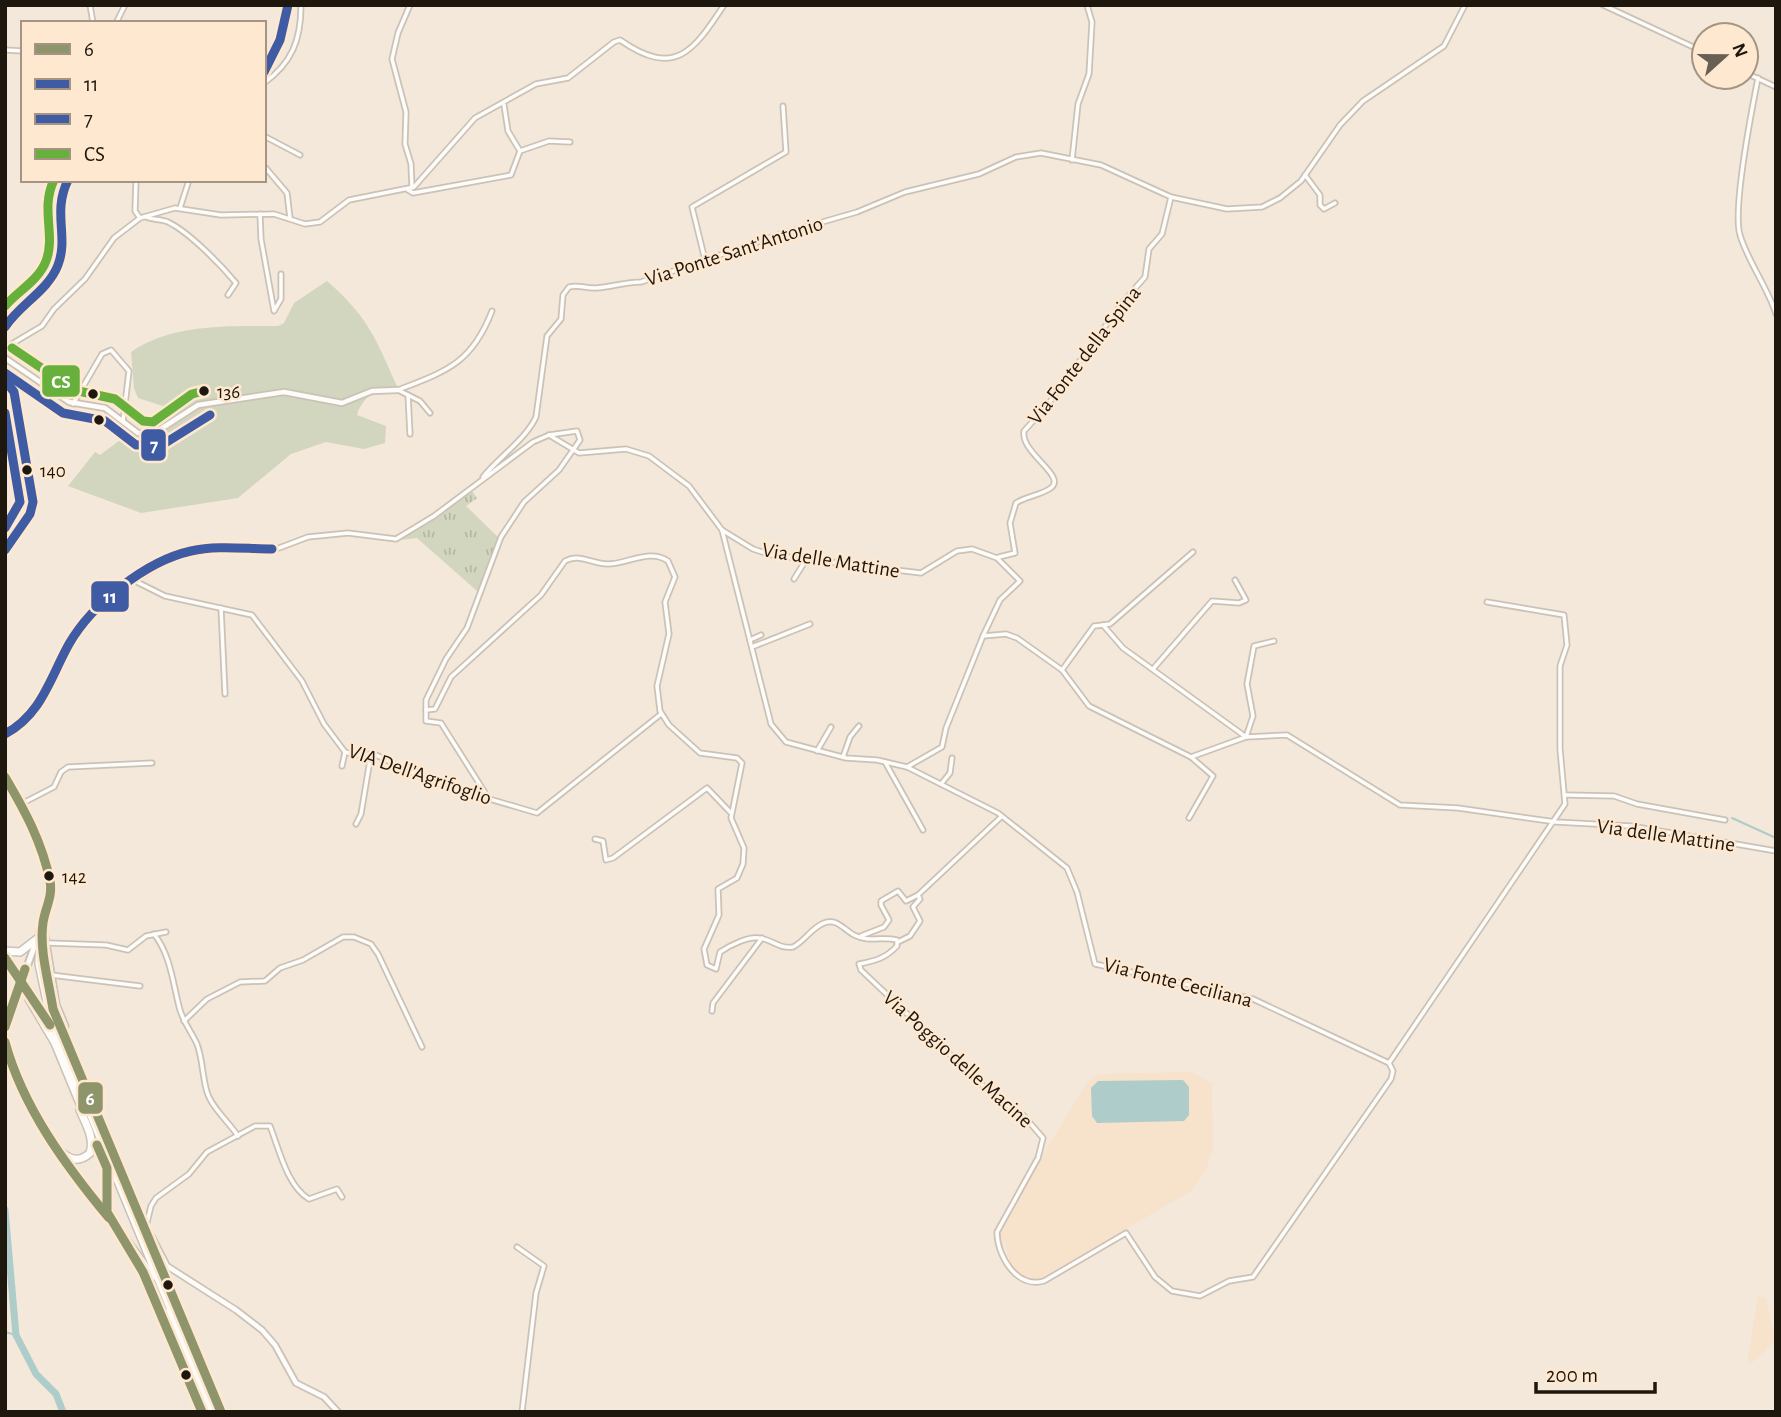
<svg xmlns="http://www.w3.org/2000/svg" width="1781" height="1417" font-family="'Alegreya Sans',sans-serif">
<defs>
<pattern id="grass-tufts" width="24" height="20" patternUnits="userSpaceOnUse" patternTransform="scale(1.75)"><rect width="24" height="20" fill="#d2d6be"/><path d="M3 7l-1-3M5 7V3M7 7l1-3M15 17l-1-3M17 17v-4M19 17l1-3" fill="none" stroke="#b4b7a2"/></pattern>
</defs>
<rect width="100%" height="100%" fill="#f4e8da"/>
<g fill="#f7e2cb">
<polygon points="1191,1072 1212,1083 1213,1149 1207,1167 1191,1191 1040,1279 1026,1279 1010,1264 1006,1246 999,1239 1004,1218 1087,1083 1099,1074"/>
<polygon points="1758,1296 1766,1299 1776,1341 1750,1364 1748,1359"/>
</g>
<polygon fill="url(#grass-tufts)" points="472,491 477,498 466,506 498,537 481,587 477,591 417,538 401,540"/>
<path fill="#d2d6be" d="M327,281C368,317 375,337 397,386C378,389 363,395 357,415L386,426L385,443L364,449L326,442L291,454L238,498L141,513L68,486L95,452L100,455L127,435C156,433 157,450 174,414L166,407L138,398L134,388L131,352C172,323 231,326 278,326L284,323L294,303Z"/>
<polygon fill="#aeccc9" points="1183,1080 1189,1087 1189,1115 1184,1121 1097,1123 1092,1116 1091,1088 1098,1081"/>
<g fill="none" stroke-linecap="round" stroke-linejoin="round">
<g stroke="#aeccc9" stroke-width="2">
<polyline points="1732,818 1776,838"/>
<polyline points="5,1332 16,1335"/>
</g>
<polyline stroke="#aeccc9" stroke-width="7" points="5,1210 16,1335 36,1374 56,1394 63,1412"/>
<g stroke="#cbc2b7" stroke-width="7">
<g id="street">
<polyline points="90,5 93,23"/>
<polyline points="410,5 398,33 392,59 406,112 405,144 411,164 412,188"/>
<polyline points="1603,5 1704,52"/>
<polyline points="116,23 125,5"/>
<polyline points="5,50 23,51"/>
<polyline points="1746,73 1776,87"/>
<path d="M1758,78C1752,109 1732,208 1740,235C1748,262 1767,286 1776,314"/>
<path d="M264,83C292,63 301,40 301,5"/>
<polyline points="264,136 300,155"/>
<polyline points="520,151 549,141 570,142"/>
<polyline points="1072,160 1078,104 1089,74 1092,22 1087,5"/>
<polyline points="264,166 287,193 290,218"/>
<polyline points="1305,175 1320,195 1320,205 1324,209 1335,203"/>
<path d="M136,180L135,211L140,218L175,208L221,215L274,214L305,224L320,222L349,200L414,187L475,118L536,84L568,78L614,42L620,40C675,78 693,52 724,5"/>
<polyline points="408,190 413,193 511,175 520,151 508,131 504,105"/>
<polyline points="180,208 189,180"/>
<polyline points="260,214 261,239 274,311 281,299 281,274"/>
<path d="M146,217C153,220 161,219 168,222C189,232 221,265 236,283L228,295"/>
<polyline points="705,260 692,207 786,152 783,106"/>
<polyline points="51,276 56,249 46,217 47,204 55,180"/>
<polyline points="5,348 42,326 54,309 85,279 114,238 140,218"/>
<path d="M398,390C447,371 472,363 492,311"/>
<polyline points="398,390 420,401 430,413"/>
<polyline points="408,395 410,434"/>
<polyline points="73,404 102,354 111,350 129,371 123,421"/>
<polyline points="549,435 579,453 626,449 649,456 689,486 722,530 753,549 771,555 921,573 957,551 972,549 997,558 1020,581 1000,600 983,636 1006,634 1017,638 1062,670 1089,706 1191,757 1246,737 1287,735 1400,805 1458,808 1556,822 1631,826 1776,851"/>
<path d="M483,477C498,458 526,439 536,417L547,336L561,319L563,295L569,287C579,284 586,289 596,288C612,287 625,282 641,282L781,234L857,212L905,192L979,174L1016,157L1041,153L1101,165L1171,197L1227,209L1262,207L1280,198L1301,181L1340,125L1363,101L1444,46L1465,5"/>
<polyline points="722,530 771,724 786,742 846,758 877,760 907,767 998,813 1067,868 1077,892 1095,964 1253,999 1389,1063"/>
<path d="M999,557L1015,553L1010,523L1016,503C1026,496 1043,495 1052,487C1065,475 1020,452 1024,431L1046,407L1123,302L1145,277L1149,249L1162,234L1171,197"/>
<polyline points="794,579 804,563 804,558"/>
<polyline points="135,581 165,596 252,615 302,681 324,724 345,752 355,755 374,754 432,782 537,813 661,714"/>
<polyline points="221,608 225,694"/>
<polyline points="1103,625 1110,624 1193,552"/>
<polyline points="750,640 761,635"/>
<polyline points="752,647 810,624"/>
<polyline points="1153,669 1212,601 1239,603 1246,600 1235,580"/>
<polyline points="1062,670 1094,626 1103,625 1123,648 1246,737 1253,716 1247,684 1254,646 1274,641"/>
<polyline points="426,710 426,721 441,723 489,799"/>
<path d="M5,734L30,718L81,626L128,585L160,565L194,551L279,548L308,537L348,533L396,539L434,516L533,442L549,435L577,431L580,440L559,470L524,502L501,537L467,628L446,659L426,700V710L435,709L451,677L541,595L565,561C580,553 592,564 608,564C627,564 650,548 668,561L675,577L665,602L669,634L657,686L660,711L669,725L700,753L737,758L742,763L731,818L744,848L743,864L737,878L718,889L719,915L704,949L707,965L716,969L720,952C729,946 748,936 759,938C772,939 778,949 793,947C805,941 811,928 824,923C837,918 843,929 854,935C869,943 882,936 897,940V946C886,958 875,961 859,964L861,970L996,1098L1023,1115L1043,1138L1038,1158L997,1232C997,1256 1017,1289 1044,1281L1126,1233L1155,1277L1172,1291L1200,1296L1229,1281L1253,1277L1391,1079L1393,1071L1389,1063"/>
<polyline points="817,751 831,727"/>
<polyline points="843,757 850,737 859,726"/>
<polyline points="885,762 923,830"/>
<polyline points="342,766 345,752"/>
<polyline points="907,767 942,747 946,728 983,636"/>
<polyline points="941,784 950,773 952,758"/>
<polyline points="1566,795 1614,796 1637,804 1725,820"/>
<polyline points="21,804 54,787 61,772 68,767 152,763"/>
<polyline points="1189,818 1213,776 1191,757"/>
<polyline points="356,824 361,814 371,754"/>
<polyline points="595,839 603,841 606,860 613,858 707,788 731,813"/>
<polyline points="918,895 1001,817"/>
<polyline points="44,925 57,1004 66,1026"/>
<path d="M154,934C171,955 173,985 180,1010C184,1023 192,1033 197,1044C203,1060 202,1076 207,1092C212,1108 228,1121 238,1136"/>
<polyline points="861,936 884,927 889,920 881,905 881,901 898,891 906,901 918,895 920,899 913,907 920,921 910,936 898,942"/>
<polyline points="48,943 106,945 128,950 146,936 166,932"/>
<polyline points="51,975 140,986"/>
<polyline points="712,1011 713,1003 762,938"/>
<polyline points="184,1021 207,999 240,982 265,981 280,968 303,960 343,937 354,937 371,944 378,954 422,1047"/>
<polyline points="1389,1063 1565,804 1560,749 1560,666 1567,645 1564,615 1487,602"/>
<path d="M146,1227L151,1206L156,1198L189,1174L207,1152L255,1126H270C279,1149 287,1186 309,1199L337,1189L342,1197"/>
<polyline points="517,1247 544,1266 536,1293 522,1412"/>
</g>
</g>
<g stroke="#cbc2b7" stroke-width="8">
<g id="secondary">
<polyline points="264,72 280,40 288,5"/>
<path d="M5,327C18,302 48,291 58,265C69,235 47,215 68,180"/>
<polyline points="5,358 69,402 105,408 138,433 153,434 198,405 284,392 342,403 372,391 398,390"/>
<polyline points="5,380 14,392 33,502 30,514 5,550"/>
<polyline points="127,1184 221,1412"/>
<polyline points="148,1236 152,1237 167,1266 236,1310 262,1330 275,1345 296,1383 324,1397 338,1412"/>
<polyline points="134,1257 202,1412"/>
</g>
</g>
<g stroke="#cbc2b7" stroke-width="9">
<g id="primary">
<path d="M5,777C34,825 60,867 43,923"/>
<polyline points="43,923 47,980 53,1009 126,1180"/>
<polyline points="5,1028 37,939"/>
<path d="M5,1041C13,1092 77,1181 111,1221"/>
</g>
</g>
<g stroke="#cbc2b7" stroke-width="10">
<g id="highway">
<polyline points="40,931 39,964 50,1016 213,1412"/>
<polyline points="5,951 20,952 37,939"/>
<polyline points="29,999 55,1043 83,1111"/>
<path d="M61,1152C72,1161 80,1162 90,1153C95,1139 86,1124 80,1110"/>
<path d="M107,1168C98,1221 127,1235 152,1277"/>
<polyline points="114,1169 127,1183"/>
<polyline points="167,1313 208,1412"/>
</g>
</g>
<use href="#street" stroke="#fdfcf9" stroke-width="3.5"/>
<use href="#secondary" stroke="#fdfcf9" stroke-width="4.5"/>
<use href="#primary" stroke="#fdfcf9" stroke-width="5"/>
<use href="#highway" stroke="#fdfcf9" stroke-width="7"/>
<g stroke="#cbc2b7" stroke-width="10" stroke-linecap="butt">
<polyline id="highway-bridge" points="5,958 33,996"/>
</g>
<use href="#highway-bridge" stroke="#fdfcf9" stroke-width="7"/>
<g stroke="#ffe8d0" stroke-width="14">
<g id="bus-1">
<path d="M5,777C25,811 42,842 50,881C53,897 45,908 43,923C39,949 49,983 53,1009L221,1412"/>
<polyline points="5,958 50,1025"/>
<polyline points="5,1027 25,969"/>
<path d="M5,1042C23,1108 66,1166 109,1218"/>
<polyline points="97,1145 107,1168 107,1212 143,1272 202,1412"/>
</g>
</g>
<g stroke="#ffe8d0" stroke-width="14">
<g id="bus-2">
<polyline points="264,72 280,40 288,5"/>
<path d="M5,327C20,304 48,291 58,265C69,236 52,213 68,180"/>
<polyline points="5,380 14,392 33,502 30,514 5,550"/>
<path d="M5,734C42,714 50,678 69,644C92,604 146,561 191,551C217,545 246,549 272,549"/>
</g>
</g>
<g stroke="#ffe8d0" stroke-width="14">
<g id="bus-3">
<polyline points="5,373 63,413 105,421 136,445 162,445 210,415"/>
<polyline points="5,413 20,502 5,528"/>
</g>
</g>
<g stroke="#ffe8d0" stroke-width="14">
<g id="bus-4">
<path d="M5,306C18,291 39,280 46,261C56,235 40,209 54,180"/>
<polyline points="12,348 74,390 115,399 143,421 153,422 192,394 204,391"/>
</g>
</g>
<use href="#bus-1" stroke="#8e956b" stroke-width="9"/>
<use href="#bus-2" stroke="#3e5ba3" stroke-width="9"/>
<use href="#bus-3" stroke="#3e5ba3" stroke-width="9"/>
<use href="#bus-4" stroke="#67b03c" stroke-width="9"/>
</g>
<g fill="#1e170e" stroke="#ffe8d0" stroke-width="2.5">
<circle cx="204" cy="391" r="6"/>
<circle cx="93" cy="394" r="6"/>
<circle cx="99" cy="420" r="6"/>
<circle cx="27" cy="470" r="6"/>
<circle cx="49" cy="876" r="6"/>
<circle cx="168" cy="1285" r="6"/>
<circle cx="186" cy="1375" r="6"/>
</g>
<g text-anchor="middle" stroke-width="5" stroke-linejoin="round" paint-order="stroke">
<g font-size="19" fill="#1e170e" stroke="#ffe8d0" text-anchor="start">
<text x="217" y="398">136</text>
<text x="40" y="477">140</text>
<text x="62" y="883">142</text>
</g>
<g font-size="21" fill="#1e170e" stroke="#ffe8d0">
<text transform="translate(734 251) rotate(-18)" y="7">Via Ponte Sant'Antonio</text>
<text transform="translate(1084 355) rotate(-52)" y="7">Via Fonte della Spina</text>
<text transform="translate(831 560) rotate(9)" y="7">Via delle Mattine</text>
<text transform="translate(420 774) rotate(19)" y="7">VIA Dell'Agrifoglio</text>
<text transform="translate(1666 835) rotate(8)" y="7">Via delle Mattine</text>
<text transform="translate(1178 982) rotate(14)" y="7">Via Fonte Ceciliana</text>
<text transform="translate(958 1059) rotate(42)" y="7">Via Poggio delle Macine</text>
</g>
</g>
<g stroke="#ffe8d0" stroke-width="2.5">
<rect x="41" y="364" width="40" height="34" rx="7" fill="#67b03c"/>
<rect x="140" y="428" width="27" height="34" rx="7" fill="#3e5ba3"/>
<rect x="90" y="580" width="40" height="33" rx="7" fill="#3e5ba3"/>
<rect x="77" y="1081" width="27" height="34" rx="7" fill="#8e956b"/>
</g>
<g font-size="19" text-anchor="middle" font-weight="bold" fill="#fff">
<text x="61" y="388">CS</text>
<text x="154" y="452">7</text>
<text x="110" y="603">11</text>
<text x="90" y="1105">6</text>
</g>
<rect width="1781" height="1417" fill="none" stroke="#1e170e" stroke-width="14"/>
<rect x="21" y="21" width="245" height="161" fill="#ffe8d0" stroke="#a59482" stroke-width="2"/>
<rect x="35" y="44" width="35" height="10" fill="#8e956b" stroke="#a59482" stroke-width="2"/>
<text x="84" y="56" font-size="21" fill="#1e170e">6</text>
<rect x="35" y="79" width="35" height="10" fill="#3e5ba3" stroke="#a59482" stroke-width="2"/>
<text x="84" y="91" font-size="21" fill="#1e170e">11</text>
<rect x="35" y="114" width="35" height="10" fill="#3e5ba3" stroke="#a59482" stroke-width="2"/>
<text x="84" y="126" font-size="21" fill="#1e170e">7</text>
<rect x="35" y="149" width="35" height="10" fill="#67b03c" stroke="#a59482" stroke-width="2"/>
<text x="84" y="161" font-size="21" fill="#1e170e">CS</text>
<g transform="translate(1725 56) rotate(69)"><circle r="33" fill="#ffe8d0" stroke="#a59482" stroke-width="2"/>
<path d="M0-5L12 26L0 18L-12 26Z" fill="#696055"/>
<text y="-10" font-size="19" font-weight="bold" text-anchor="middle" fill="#1e170e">N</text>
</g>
<path d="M1536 1382v10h119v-10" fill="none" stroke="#1e170e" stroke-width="3.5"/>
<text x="1546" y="1382" font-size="21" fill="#1e170e" stroke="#ffe8d0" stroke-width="5" paint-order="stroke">200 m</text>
</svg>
